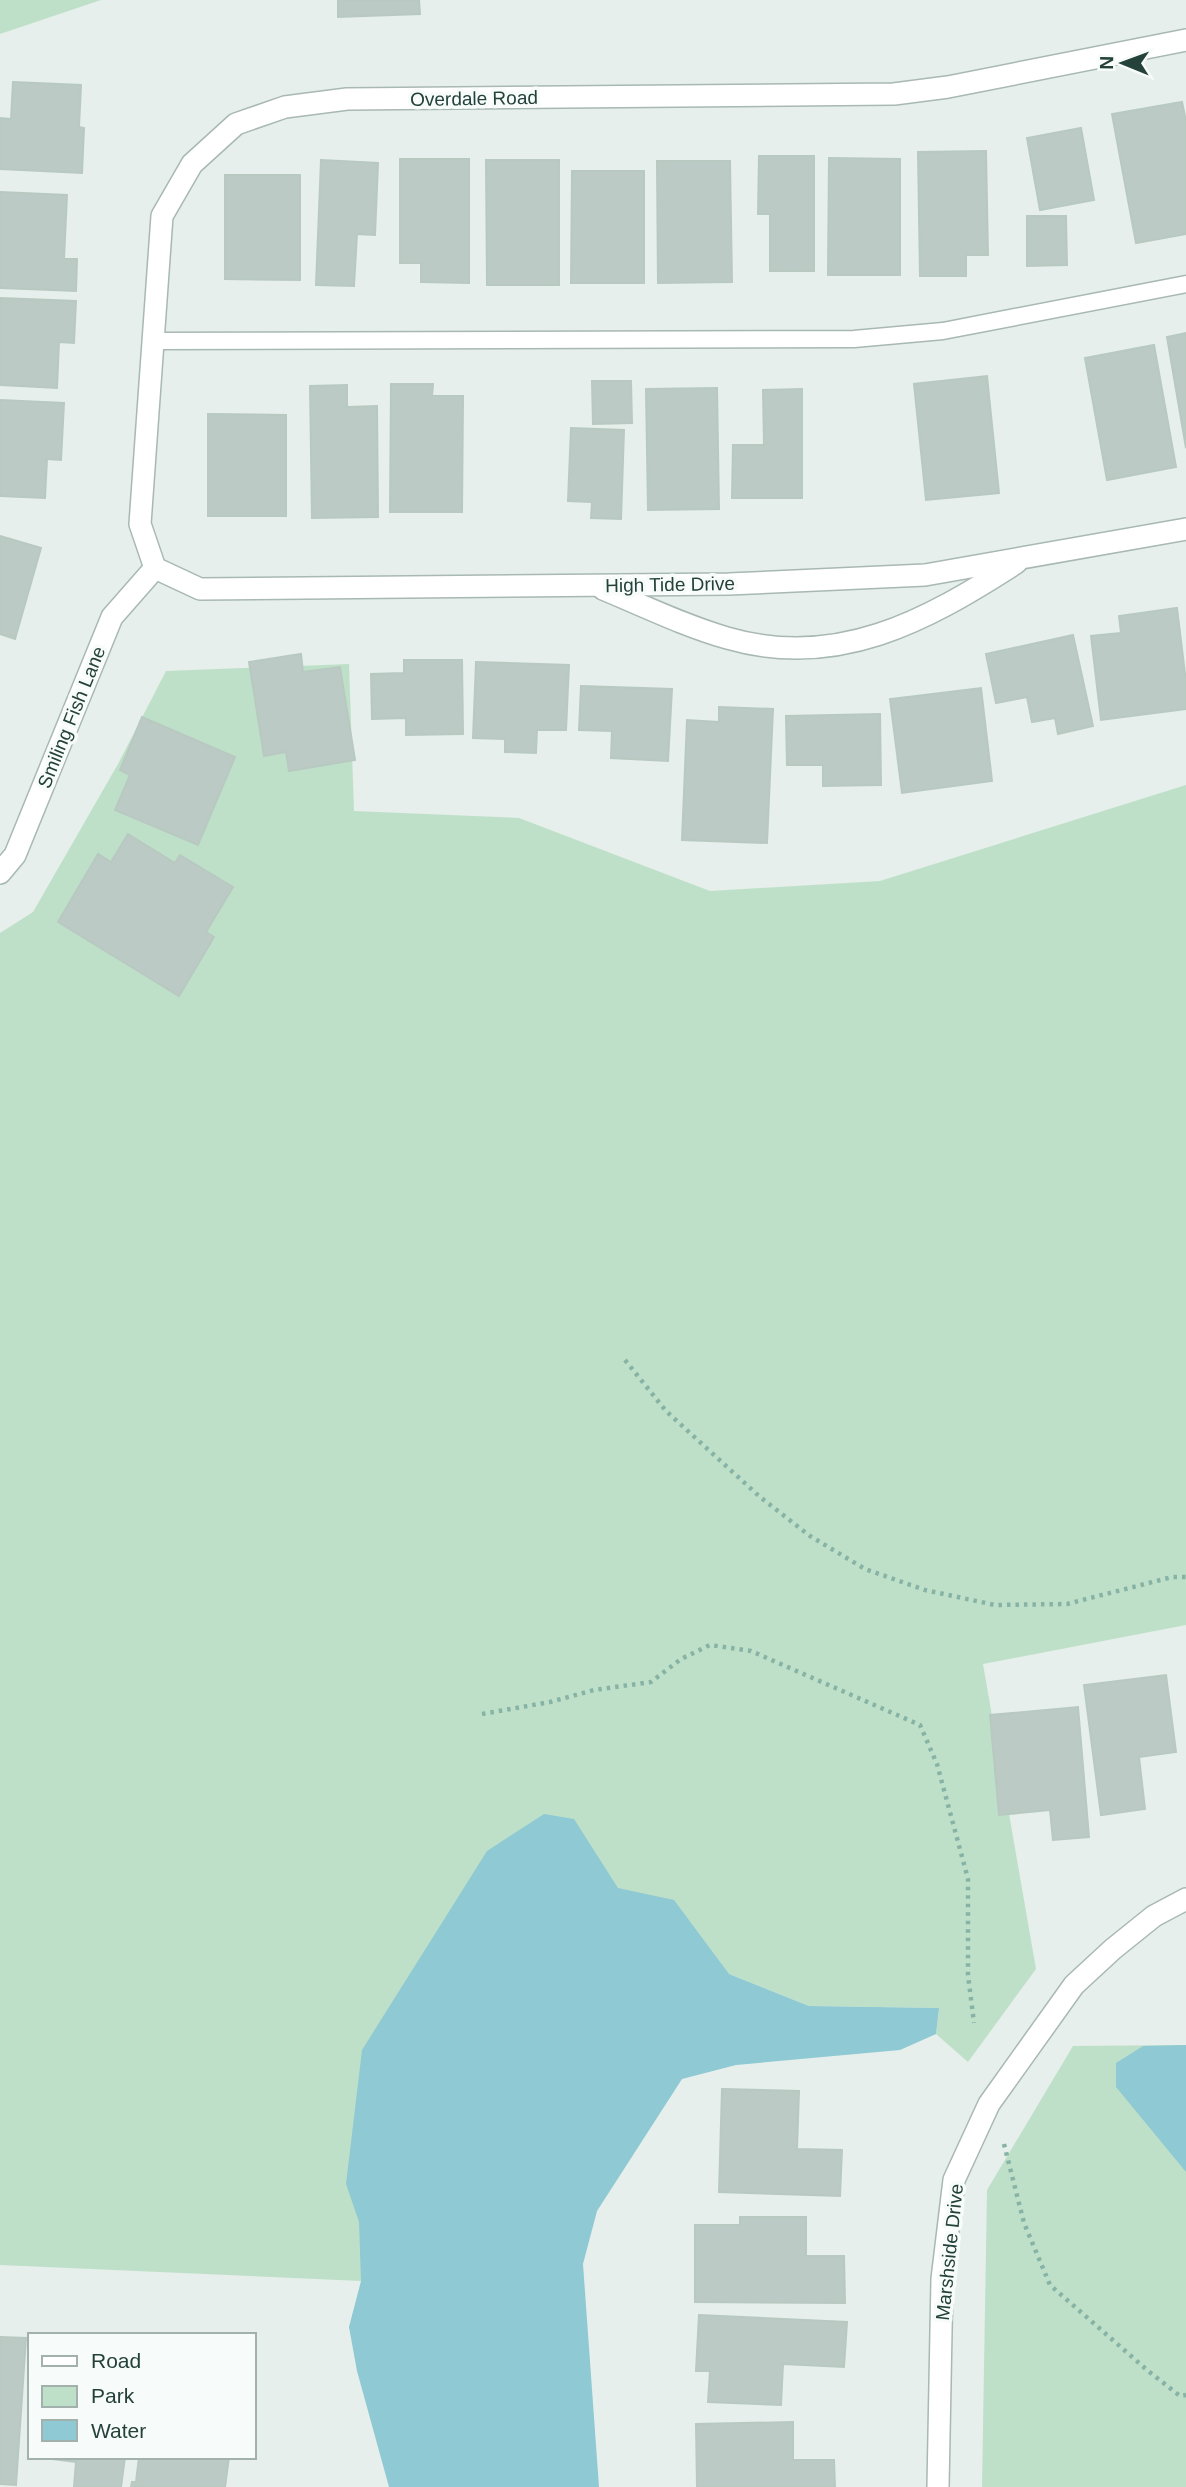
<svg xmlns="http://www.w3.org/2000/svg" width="1186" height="2487" font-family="Arial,sans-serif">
<rect width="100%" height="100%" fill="#e6efeb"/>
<g fill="#bfe0c8">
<polygon points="0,0 101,0 0,34"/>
<polygon points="349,664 354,811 519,818 710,891 880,881 1186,785 1186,1625 983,1664 1036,1969 968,2062 936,2034 939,2008 809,2006 729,1974 361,2281 0,2265 0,933 33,912 118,764 166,671"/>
<polygon points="1186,2045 1186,2487 982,2487 987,2190 1073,2046"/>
</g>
<g fill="#8ec9d4">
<polygon points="544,1814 574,1819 618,1888 674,1900 729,1974 809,2006 939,2008 936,2034 900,2050 736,2065 682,2079 597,2211 583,2264 599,2487 389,2487 357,2371 349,2327 361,2281 359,2222 346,2184 362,2050 487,1851"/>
<polygon points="1186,2045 1186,2172 1116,2087 1116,2063 1143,2046"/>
</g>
<g fill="#bbcac4" stroke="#b8c9c2" stroke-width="2">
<polygon points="338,0 419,0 420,14 338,17"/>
<polygon points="13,82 81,85 79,127 84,128 82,173 0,169 0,118 11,119"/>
<polygon points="1182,102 1186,121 1186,234 1136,243 1112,114"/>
<polygon points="1081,128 1094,200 1040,210 1027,138"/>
<polygon points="986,151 988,255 966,255 966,276 920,276 918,152"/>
<polygon points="759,156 814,156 814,271 770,271 770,214 758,214"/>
<polygon points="829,158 900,159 900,275 828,275"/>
<polygon points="400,159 469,159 469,283 421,282 421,263 400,263"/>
<polygon points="321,160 378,163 375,235 357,234 354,286 316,285"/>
<polygon points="486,160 559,160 559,285 487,285"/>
<polygon points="657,161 730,161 732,282 658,283"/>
<polygon points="572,171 644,171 644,283 571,283"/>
<polygon points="225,175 300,175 300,280 225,279"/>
<polygon points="0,192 67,195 64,259 77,259 76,291 0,288"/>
<polygon points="1027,216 1066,216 1067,265 1027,266"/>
<polygon points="0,298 76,301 74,343 59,342 57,388 0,385"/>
<polygon points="1186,333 1186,448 1167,337"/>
<polygon points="1154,345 1176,467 1107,480 1085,358"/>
<polygon points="987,376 999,493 926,500 914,384"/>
<polygon points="592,381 631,381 632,423 593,424"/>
<polygon points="391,384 433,384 432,396 463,396 462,512 390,512"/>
<polygon points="347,385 347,407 377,406 378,517 312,518 310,386"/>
<polygon points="717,388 719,509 648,510 646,389"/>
<polygon points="802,389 802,498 732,498 733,445 764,445 763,390"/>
<polygon points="0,400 64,403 61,460 47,459 45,498 0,496"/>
<polygon points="208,414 286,415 286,516 208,516"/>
<polygon points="571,428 624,430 621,519 591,518 592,502 568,501"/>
<polygon points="0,536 41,548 15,639 0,634"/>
<polygon points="1177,608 1186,682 1186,709 1101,720 1091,636 1121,633 1119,616"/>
<polygon points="1073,635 1093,726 1058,734 1055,718 1032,722 1027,697 996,703 986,654"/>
<polygon points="301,654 303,672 340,667 355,760 289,771 286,752 264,756 249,662"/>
<polygon points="404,660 462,660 463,734 406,735 406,718 372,719 371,674 404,673"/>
<polygon points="476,662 569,665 566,730 537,730 536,753 505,752 505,739 473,738"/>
<polygon points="581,686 672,689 668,761 611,758 612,731 579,730"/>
<polygon points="981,688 992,781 902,793 890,699"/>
<polygon points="719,707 773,709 767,843 682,840 687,720 719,722"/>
<polygon points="880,714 881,785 823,786 823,765 787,765 786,716"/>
<polygon points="142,717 235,757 198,845 115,810 130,775 120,770"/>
<polygon points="128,834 175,863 180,855 233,887 206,932 214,937 179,996 58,922 98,854 111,862"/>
<polygon points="1166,1675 1176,1752 1139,1757 1145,1809 1101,1815 1084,1685"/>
<polygon points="1078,1707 1089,1837 1053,1840 1050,1810 999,1815 990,1715"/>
<polygon points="722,2089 799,2091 797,2149 842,2150 840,2196 719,2192"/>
<polygon points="740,2217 806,2217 806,2256 844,2256 845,2303 695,2302 695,2225 740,2225"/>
<polygon points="699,2315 847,2322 844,2367 783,2364 781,2405 708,2402 710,2371 696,2371"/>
<polygon points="0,2337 26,2338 16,2485 0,2484"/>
<polygon points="793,2422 793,2460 834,2460 835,2487 697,2487 696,2424"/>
<polygon points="37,2457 125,2457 121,2487 74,2487 76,2462"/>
<polygon points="139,2457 229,2457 225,2487 131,2487 132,2482 136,2482"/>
</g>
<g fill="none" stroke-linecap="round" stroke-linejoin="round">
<g stroke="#a8b8b2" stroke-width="19">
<polyline id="service" points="153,341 854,339 943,331 1186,284"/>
</g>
<g stroke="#a8b8b2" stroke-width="24">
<g id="minor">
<polyline points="155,568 140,524 162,216 192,164 236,124 285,107 347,99 894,94 948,87 1186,40"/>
<polyline points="155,568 200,589 729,584 925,575 1186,529"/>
<path d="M603,589C644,606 685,626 727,638C837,670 926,621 1016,563"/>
<polyline points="0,873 15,855 112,617 155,568"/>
<polyline points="938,2487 942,2279 954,2180 989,2104 1074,1985 1113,1949 1154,1916 1186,1899"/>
</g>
</g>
<g stroke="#86b3a5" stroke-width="4.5" stroke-dasharray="3.5 5" stroke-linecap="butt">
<polyline points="625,1360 666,1411 760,1497 810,1536 865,1569 925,1590 995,1605 1067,1604 1172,1577 1186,1577"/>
<polyline points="482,1714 550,1702 594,1690 651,1682 681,1659 710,1645 751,1651 920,1725 937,1764 968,1879 968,1975 974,2023"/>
<polyline points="1004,2144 1024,2223 1050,2285 1147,2370 1180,2396 1186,2395"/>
</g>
<use href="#service" stroke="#fff" stroke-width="16"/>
<use href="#minor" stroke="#fff" stroke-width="21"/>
</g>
<g text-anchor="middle" stroke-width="7" stroke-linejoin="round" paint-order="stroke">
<g font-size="19" fill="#24423a" stroke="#f7fbf9">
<text transform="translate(474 98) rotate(-1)" y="7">Overdale Road</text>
<text transform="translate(670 584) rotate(-1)" y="7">High Tide Drive</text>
<text transform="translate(71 717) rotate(-68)" y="7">Smiling Fish Lane</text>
<text transform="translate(949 2252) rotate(-84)" y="7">Marshside Drive</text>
</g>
</g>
<rect x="28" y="2333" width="228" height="126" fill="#f7fbf9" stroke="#a3b1ad" stroke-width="2"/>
<rect x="42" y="2356" width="35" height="10" fill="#ffffff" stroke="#a3b1ad" stroke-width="2"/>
<text x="91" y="2368" font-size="21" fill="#24423a">Road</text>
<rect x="42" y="2386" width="35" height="21" fill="#bfe0c8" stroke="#a3b1ad" stroke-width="2"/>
<text x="91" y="2403" font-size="21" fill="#24423a">Park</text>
<rect x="42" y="2420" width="35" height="21" fill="#8ec9d4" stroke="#a3b1ad" stroke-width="2"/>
<text x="91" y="2438" font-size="21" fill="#24423a">Water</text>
<g transform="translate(1123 63) rotate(271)" stroke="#f7fbf9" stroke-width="5" paint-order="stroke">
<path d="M0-5L12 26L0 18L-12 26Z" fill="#24423a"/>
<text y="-10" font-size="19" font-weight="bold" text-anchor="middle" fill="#24423a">N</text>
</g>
</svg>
